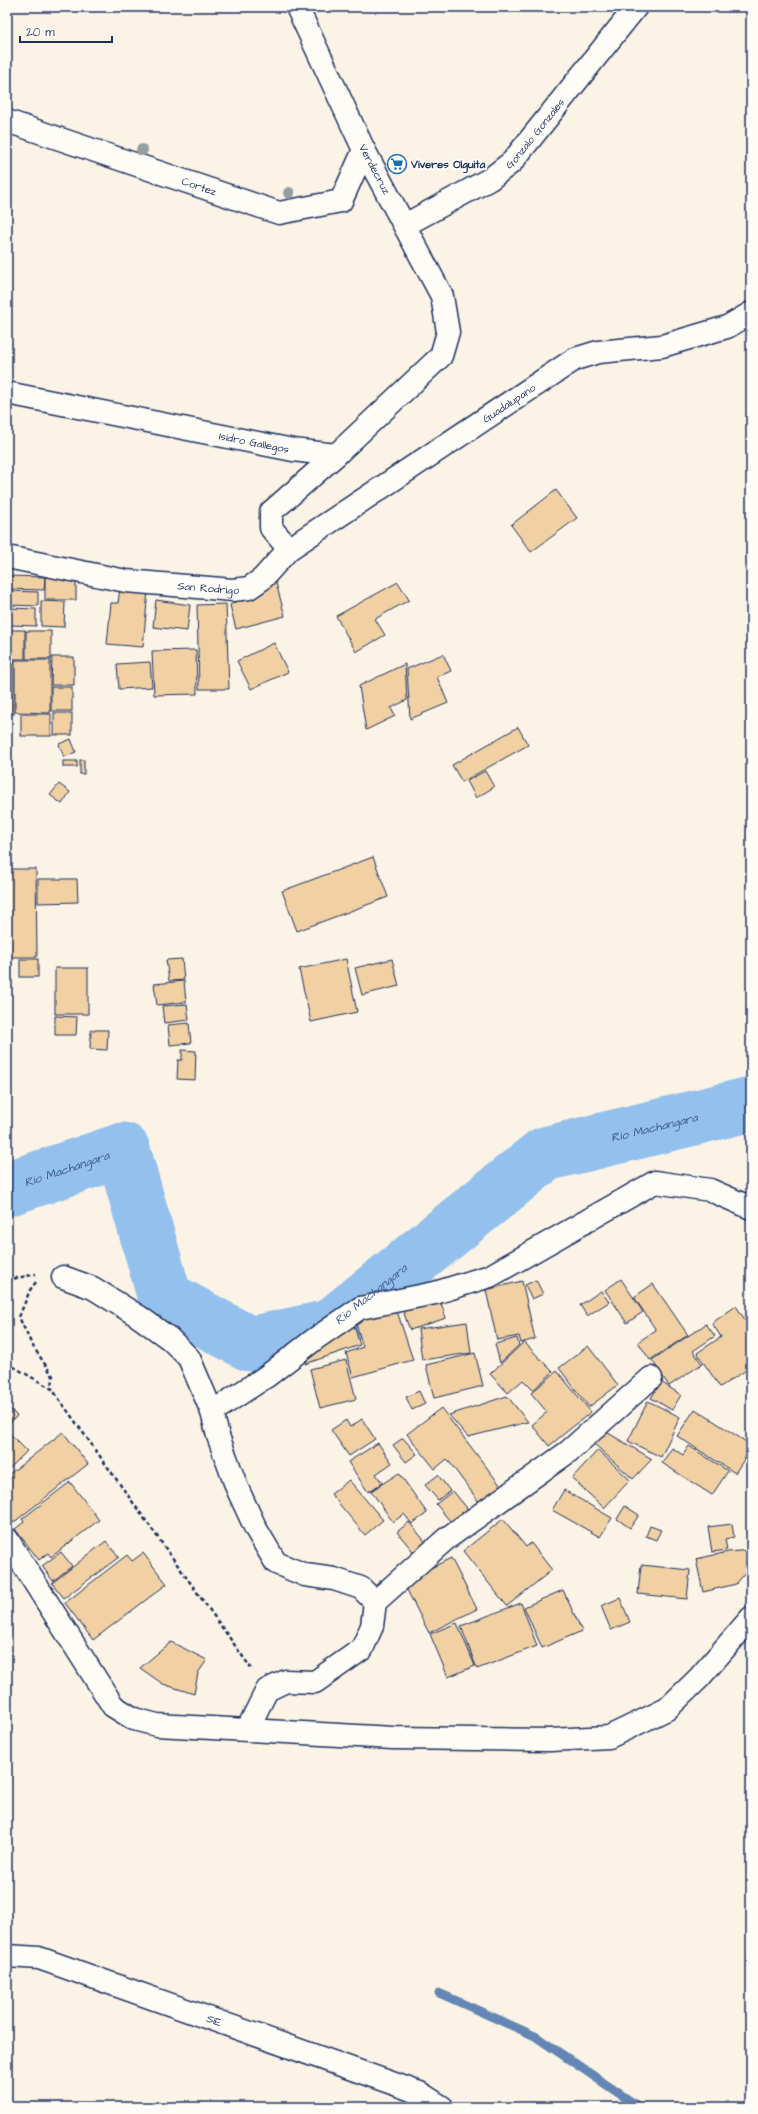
<svg xmlns="http://www.w3.org/2000/svg" width="758" height="2114" font-family="'Architects Daughter',sans-serif">
<rect width="100%" height="100%" fill="#fbf3e6"/>
<filter id="ink" filterUnits="userSpaceOnUse"><feTurbulence type="fractalNoise" baseFrequency=".025" numOctaves="2"/><feDisplacementMap in="SourceGraphic" scale="8" xChannelSelector="R" yChannelSelector="G"/><feConvolveMatrix kernelMatrix="1 2 1 2 8 2 1 2 1" color-interpolation-filters="sRGB"/></filter>
<g filter="url(#ink)">
<g fill="none" stroke-linecap="round" stroke-linejoin="round">
<polyline stroke="#6386b4" stroke-width="9" points="439,1993 535,2036 639,2107"/>
<path stroke="#93c0ed" stroke-width="55" id="s1" d="M7,1189L123,1150L165,1298L250,1344L330,1327L545,1154L751,1104"/>
</g>
<g fill="#f1d1a3" stroke="#1b2f5e">
<polygon points="556,490 577,518 531,552 511,525"/>
<polygon points="7,576 45,577 44,590 7,589"/>
<polygon points="274,576 285,616 236,629 230,605"/>
<polygon points="45,577 76,578 76,600 45,600"/>
<polygon points="398,582 409,600 375,619 385,635 356,652 336,616"/>
<polygon points="120,588 148,590 143,647 107,644 111,603 118,603"/>
<polygon points="9,591 38,592 38,606 9,605"/>
<polygon points="156,600 190,605 187,631 153,627"/>
<polygon points="41,601 65,602 64,627 41,626"/>
<polygon points="226,604 229,689 199,689 197,605"/>
<polygon points="10,608 36,609 36,626 10,625"/>
<rect x="11" y="630" width="14" height="29"/>
<rect x="26" y="631" width="25" height="28"/>
<polygon points="274,643 288,672 251,689 237,661"/>
<polygon points="196,650 197,694 154,695 152,651"/>
<polygon points="443,654 451,671 437,677 448,703 410,719 407,669"/>
<polygon points="52,657 74,657 74,685 51,685"/>
<rect x="7" y="660" width="7" height="54"/>
<polygon points="15,660 50,660 50,713 15,712"/>
<polygon points="150,662 152,687 119,689 117,664"/>
<polygon points="405,664 407,700 391,708 395,716 366,730 359,686"/>
<rect x="51" y="687" width="21" height="24"/>
<rect x="54" y="713" width="18" height="22"/>
<rect x="21" y="714" width="30" height="22"/>
<polygon points="518,727 528,745 462,782 452,765"/>
<polygon points="71,739 76,752 64,757 59,744"/>
<rect x="80" y="760" width="4" height="14"/>
<rect x="63" y="761" width="14" height="6"/>
<polygon points="485,771 494,787 476,798 467,781"/>
<polygon points="59,784 70,792 62,804 50,795"/>
<polygon points="373,857 388,897 297,931 282,891"/>
<polygon points="7,869 36,869 37,957 7,957"/>
<polygon points="38,879 77,879 78,902 38,903"/>
<rect x="20" y="959" width="18" height="18"/>
<polygon points="182,959 184,980 169,981 166,960"/>
<polygon points="346,959 357,1012 311,1022 299,969"/>
<polygon points="392,959 399,986 362,995 355,968"/>
<rect x="55" y="968" width="33" height="46"/>
<polygon points="184,981 186,1002 157,1005 154,984"/>
<polygon points="187,1004 189,1020 164,1023 162,1006"/>
<polygon points="55,1016 77,1017 76,1035 55,1035"/>
<polygon points="189,1023 191,1043 170,1045 168,1025"/>
<polygon points="91,1030 108,1030 107,1050 90,1049"/>
<polygon points="182,1050 196,1051 195,1080 177,1079 178,1060 182,1060"/>
<polygon points="621,1279 643,1312 627,1323 605,1290"/>
<polygon points="536,1280 543,1294 532,1299 525,1285"/>
<polygon points="522,1281 535,1339 521,1343 519,1336 497,1340 486,1290"/>
<polygon points="653,1284 688,1335 650,1360 638,1342 656,1330 634,1297"/>
<polygon points="601,1291 609,1302 587,1316 580,1305"/>
<polygon points="439,1297 446,1318 410,1330 402,1308"/>
<polygon points="395,1305 413,1360 353,1377 346,1353 363,1347 354,1317"/>
<polygon points="736,1306 751,1329 751,1367 720,1387 697,1353 721,1337 712,1323"/>
<polygon points="353,1322 360,1345 305,1364 317,1346"/>
<polygon points="467,1322 471,1353 422,1360 418,1329"/>
<polygon points="706,1324 715,1336 693,1351 702,1364 669,1386 652,1360"/>
<polygon points="517,1338 519,1345 500,1363 495,1344"/>
<polygon points="524,1342 553,1372 533,1390 523,1380 508,1393 490,1374"/>
<polygon points="588,1346 618,1385 589,1407 559,1368"/>
<polygon points="475,1353 483,1386 434,1398 426,1365"/>
<polygon points="346,1360 356,1399 320,1408 310,1369"/>
<polygon points="557,1371 591,1412 549,1446 532,1425 547,1412 531,1393"/>
<polygon points="661,1382 681,1395 672,1410 651,1398"/>
<polygon points="419,1391 425,1404 412,1410 406,1397"/>
<polygon points="507,1396 528,1422 468,1437 449,1415"/>
<polygon points="648,1401 680,1417 661,1457 628,1441"/>
<polygon points="7,1406 17,1416 7,1426"/>
<polygon points="441,1408 504,1490 482,1506 447,1459 435,1469 407,1434"/>
<polygon points="695,1409 751,1445 751,1449 735,1473 677,1436"/>
<polygon points="362,1419 375,1439 349,1456 331,1430 346,1420 350,1427"/>
<polygon points="603,1430 652,1459 633,1479 592,1442"/>
<polygon points="7,1431 27,1451 7,1471"/>
<polygon points="63,1432 88,1464 13,1523 7,1515 7,1476"/>
<polygon points="403,1438 417,1454 406,1462 393,1445"/>
<polygon points="378,1443 392,1463 376,1474 382,1483 368,1492 348,1462"/>
<polygon points="689,1446 728,1471 712,1495 662,1463 672,1448 683,1455"/>
<polygon points="598,1450 630,1480 604,1508 572,1478"/>
<polygon points="399,1473 427,1513 412,1524 404,1514 393,1522 371,1491"/>
<polygon points="438,1475 450,1491 438,1500 425,1485"/>
<polygon points="349,1480 383,1520 365,1535 331,1494"/>
<polygon points="70,1482 99,1520 51,1557 48,1553 39,1560 15,1529 24,1522 22,1519"/>
<polygon points="564,1490 612,1518 600,1537 552,1510"/>
<polygon points="453,1491 471,1513 454,1526 436,1504"/>
<polygon points="625,1506 639,1515 630,1528 617,1519"/>
<polygon points="503,1519 526,1547 531,1543 552,1570 507,1606 463,1551"/>
<polygon points="409,1522 428,1545 416,1555 397,1532"/>
<polygon points="732,1524 734,1537 725,1539 727,1550 712,1552 708,1527"/>
<polygon points="650,1526 661,1530 656,1540 646,1536"/>
<polygon points="106,1541 119,1557 64,1598 52,1583"/>
<polygon points="751,1550 751,1566 736,1584 703,1592 696,1559 728,1552"/>
<polygon points="61,1552 72,1566 53,1581 42,1566"/>
<polygon points="143,1553 167,1584 93,1640 65,1603 127,1555 132,1561"/>
<polygon points="451,1558 477,1609 429,1633 403,1582"/>
<polygon points="641,1565 690,1570 687,1599 638,1594"/>
<polygon points="563,1590 582,1631 542,1648 524,1607"/>
<polygon points="620,1598 630,1622 611,1630 601,1606"/>
<polygon points="521,1603 537,1646 477,1669 461,1626"/>
<polygon points="457,1623 475,1666 448,1677 430,1634"/>
<polygon points="171,1642 207,1660 198,1673 194,1694 163,1684 140,1668"/>
</g>
<g fill="none" stroke-linecap="round" stroke-linejoin="round">
<g stroke="#1b2f5e" stroke-width="25">
<g id="minor">
<path id="s2" d="M7,121L279,213L341,201L364,150"/>
<path id="s3" d="M405,225L490,179L512,162L636,7"/>
<path id="s4" d="M7,393L293,450L336,455"/>
<polyline points="289,549 271,528 271,512 336,455 441,356 448,332 442,296 364,150 297,7"/>
<path id="s5" d="M7,557L126,581L233,590L249,588L262,579L289,549L575,359L598,352L662,346L727,327L751,313"/>
<polyline points="63,1277 93,1288 138,1316 170,1339 189,1358 212,1412 218,1436 237,1488 256,1529 276,1563 305,1575 334,1579 361,1588 375,1602 372,1626 362,1649 315,1682 286,1681 267,1690 248,1728"/>
<polyline points="212,1412 267,1376 315,1339 360,1308 435,1293 490,1276 655,1182 710,1190 751,1208"/>
<polyline points="7,1539 113,1706 134,1719 157,1725 393,1738 550,1740 609,1737 667,1709 699,1678 751,1618"/>
<polyline points="375,1602 446,1539 568,1452 651,1378"/>
<path id="s6" d="M7,1956L39,1958L420,2093L442,2107"/>
</g>
</g>
<g stroke="#1b2f5e" stroke-width="2.5" stroke-dasharray="4 3" stroke-linecap="butt">
<polyline points="7,1280 36,1274"/>
<polyline points="36,1282 30,1290 19,1317 32,1345 53,1376 52,1389"/>
<polyline points="7,1363 52,1389 251,1668"/>
</g>
<use href="#minor" stroke="#fdfcf7" stroke-width="22"/>
</g>
<g fill="#979ea1">
<circle cx="142" cy="150" r="6"/>
<circle cx="289" cy="193" r="6"/>
</g>
</g>
<defs>
<g id="supermarket-ring" transform="scale(1)"><circle r="9.5" fill="#fdfcf7" stroke="#1f6fb2" stroke-width="1.5"/><path d="M-6-5.5h2.5l.6 2H6L4.5 2H-2.5L-4.4-4H-6ZM-1.5 3.2a1.3 1.3 0 1 0 .1 0ZM3 3.2a1.3 1.3 0 1 0 .1 0Z" fill="#1f6fb2"/></g>
</defs>
<g fill-rule="evenodd">
<use href="#supermarket-ring" x="397" y="164"/>
</g>
<g text-anchor="middle" stroke-width="4" stroke-linejoin="round" paint-order="stroke">
<g font-size="11" fill="#1b2f5e" stroke="#fdfcf7">
<text dy="4" stroke="none"><textPath href="#s3" startOffset="161">Gonzalo Gonzales</textPath></text>
<text transform="translate(375 169) rotate(62)" y="4">Verdecruz</text>
<text dy="4" stroke="none"><textPath href="#s2" startOffset="203">Cortez</textPath></text>
<text dy="4" stroke="none"><textPath href="#s5" startOffset="565">Guadalupano</textPath></text>
<text dy="4" stroke="none"><textPath href="#s4" startOffset="252">Isidro Gallegos</textPath></text>
<text dy="4" stroke="none"><textPath href="#s5" startOffset="204">San Rodrigo</textPath></text>
<text dy="4" stroke="none"><textPath href="#s6" startOffset="218">S1E</textPath></text>
</g>
<g font-size="11" font-weight="bold" fill="#1b2f5e" stroke="#fdfcf7" text-anchor="start">
<text x="411" y="168">Víveres Olguita</text>
</g>
<g font-size="12" font-style="italic" fill="#3f5a89" stroke="#fdfcf7">
<text dy="4" stroke="none"><textPath href="#s1" startOffset="843">Rio Machangara</textPath></text>
<text dy="4" stroke="none"><textPath href="#s1" startOffset="63">Rio Machangara</textPath></text>
<text dy="4" stroke="none"><textPath href="#s1" startOffset="507">Rio Machangara</textPath></text>
</g>
</g>
<rect width="758" height="2114" fill="none" stroke="#fdfcf7" stroke-width="24"/>
<rect x="12" y="12" width="734" height="2090" fill="none" stroke="#1b2f5e" stroke-width="1.5" filter="url(#ink)"/>
<path d="M20 36v6h92v-6" fill="none" stroke="#1b2f5e" stroke-width="2"/>
<text x="26" y="36" font-size="12" fill="#1b2f5e" stroke="#fdfcf7" stroke-width="3" paint-order="stroke">20 m</text>
</svg>
